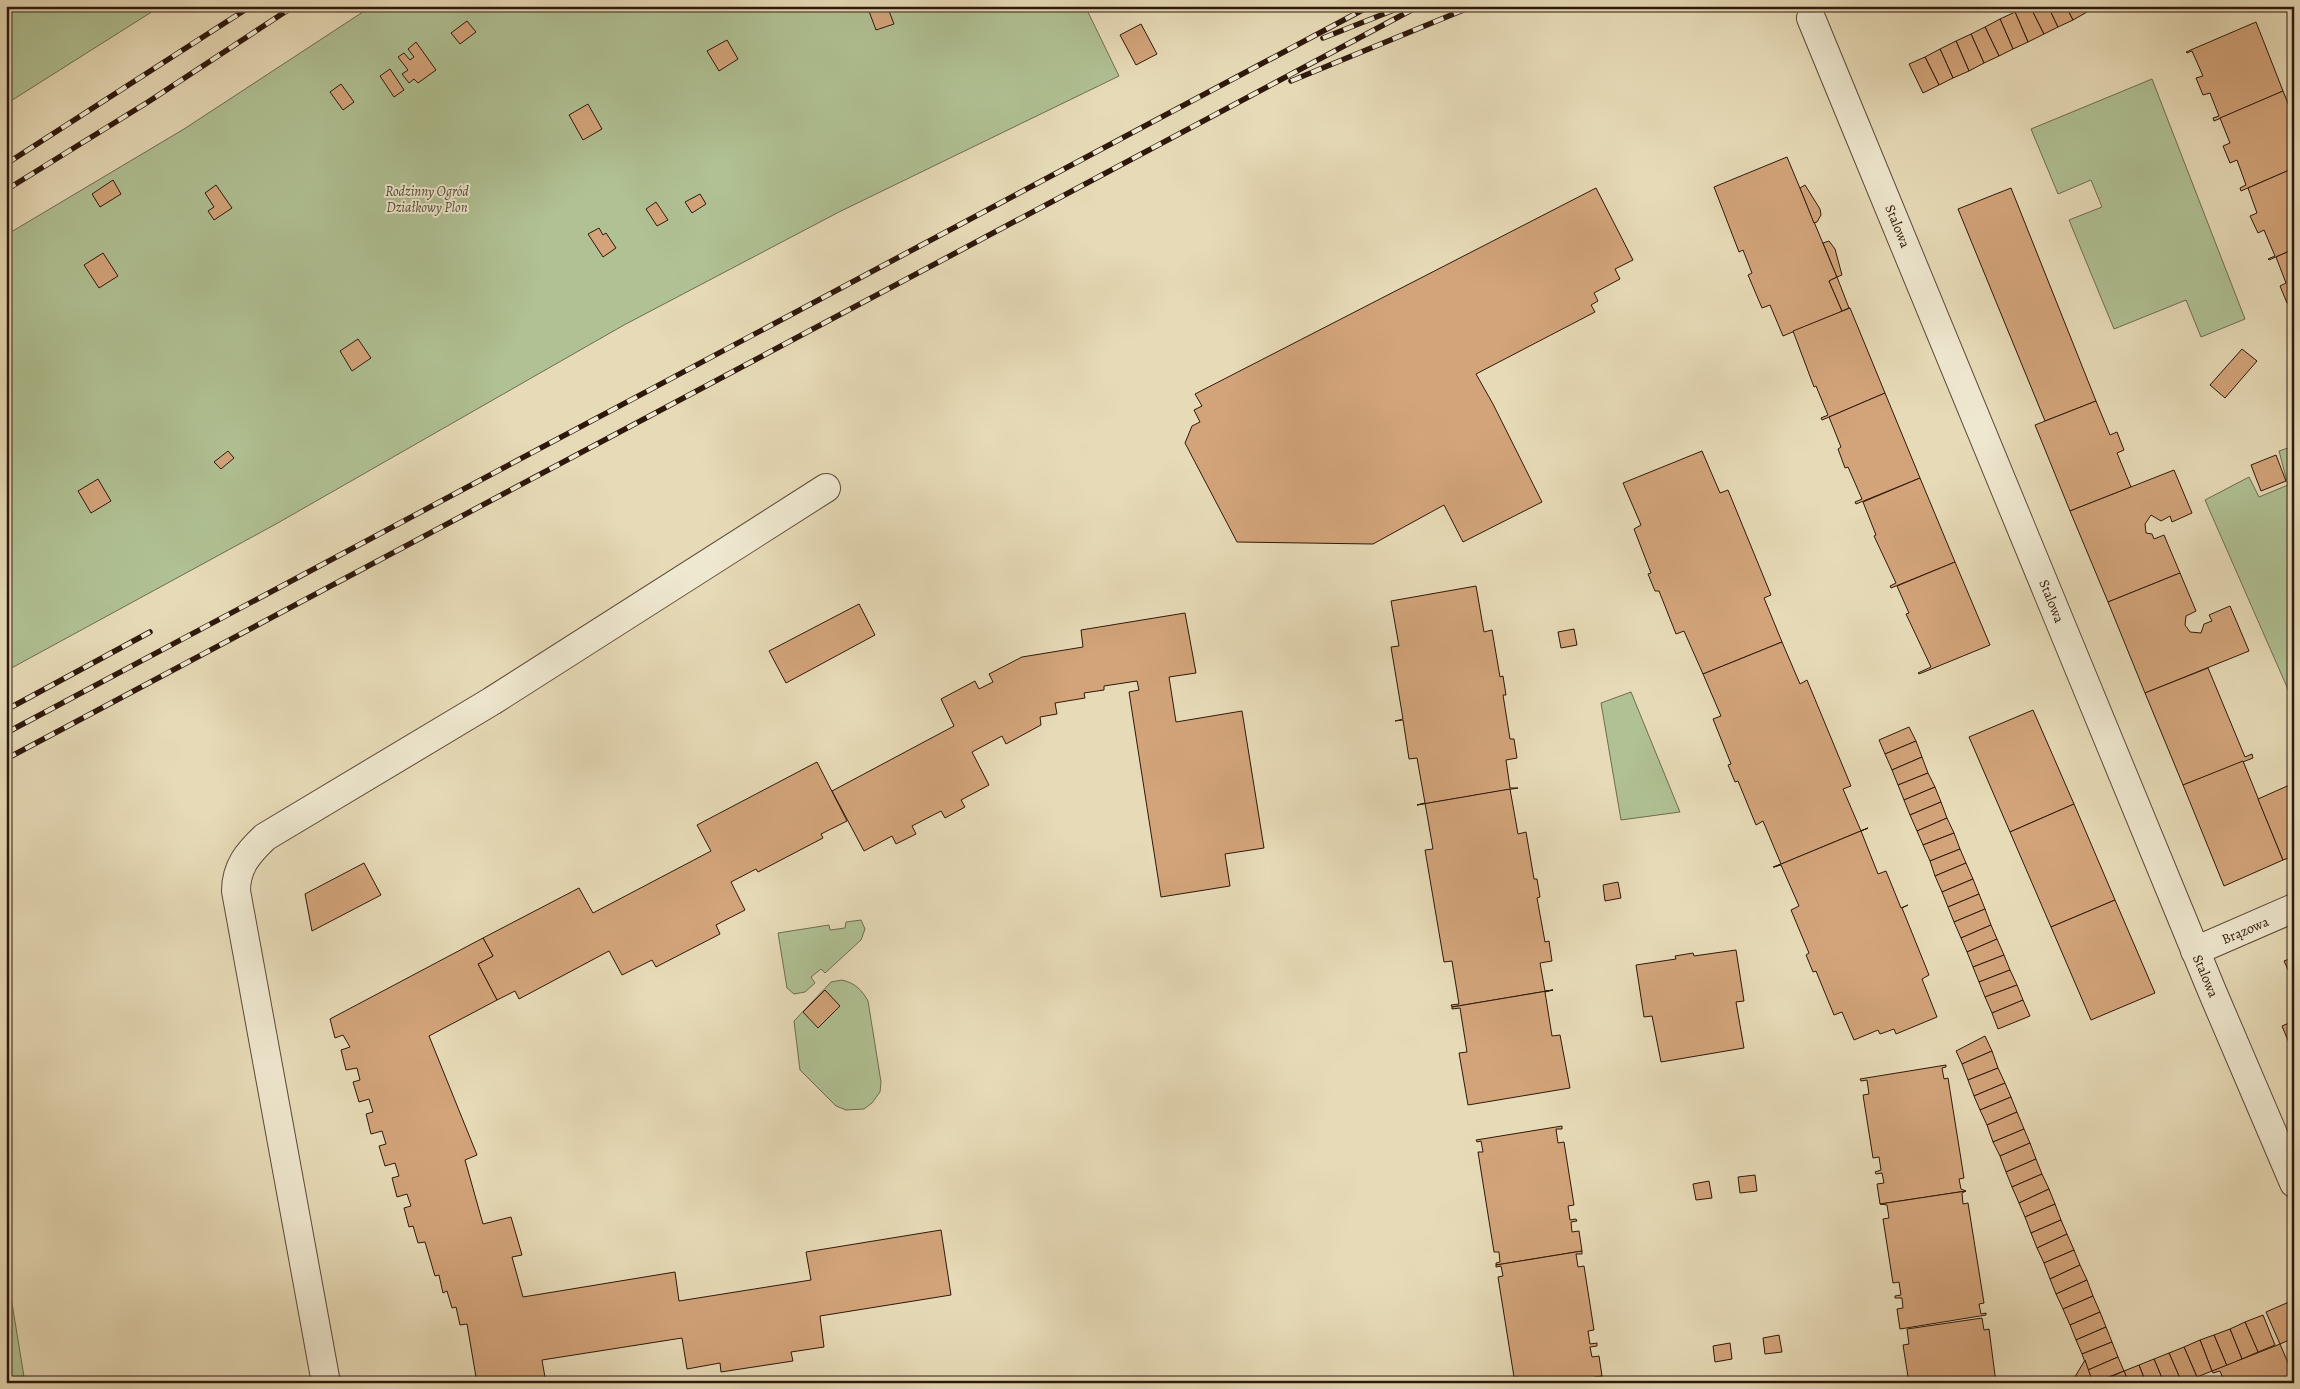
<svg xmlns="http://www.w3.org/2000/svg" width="2300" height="1389" font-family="Alegreya,serif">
<rect width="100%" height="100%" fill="#e7dbb7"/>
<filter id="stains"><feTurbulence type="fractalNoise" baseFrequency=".004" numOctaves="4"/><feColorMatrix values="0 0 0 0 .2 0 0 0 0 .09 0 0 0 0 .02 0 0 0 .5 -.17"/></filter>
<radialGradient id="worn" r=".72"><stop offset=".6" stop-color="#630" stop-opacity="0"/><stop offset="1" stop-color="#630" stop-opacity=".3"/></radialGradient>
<g fill="#b0c193" stroke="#6f6c50">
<polygon points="6,6 161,6 6,104"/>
<polygon points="372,6 1085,6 1119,76 839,212 624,325 276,524 6,671 6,235 184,129"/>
<polygon points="2152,79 2245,319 2201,337 2186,300 2114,329 2069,220 2102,207 2091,180 2058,194 2031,129"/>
<polygon points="2294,446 2294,703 2205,500 2249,477 2259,497 2288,485 2279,451"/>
<polygon points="1631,692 1680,812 1621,820 1601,703"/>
<polygon points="861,920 865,929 861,940 825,973 821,969 811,977 815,983 805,992 794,994 787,988 778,933 829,925 830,930 845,928 846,922"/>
<path d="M842,980C855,983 862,990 868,1001L881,1082L880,1092L872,1103L864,1109L846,1110L836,1106L800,1070L794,1021L831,982Z"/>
<polygon points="6,1266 25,1383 6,1383"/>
</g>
<g fill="#d3a47a" stroke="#2e180c">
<polygon points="867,6 898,6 899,8 889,11 894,24 876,30"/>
<polygon points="2028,6 2030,6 2044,34 2028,42 2015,12"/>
<polygon points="2030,6 2048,6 2058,27 2044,34"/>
<polygon points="2048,6 2066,6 2073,20 2058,27"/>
<polygon points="2066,6 2084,6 2087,12 2073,20"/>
<polygon points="2015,12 2028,42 2013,49 2000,19"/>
<polygon points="2000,19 2013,49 1999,56 1985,27"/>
<polygon points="467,21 476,32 460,44 451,33"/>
<polygon points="2256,22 2283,91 2214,121 2213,118 2219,116 2210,93 2203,95 2196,78 2203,76 2192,51 2187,53 2186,52"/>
<polygon points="1141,24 1157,54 1136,65 1120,35"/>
<polygon points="1985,27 1999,56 1984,63 1971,34"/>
<polygon points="1971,34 1984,63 1969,71 1956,41"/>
<polygon points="727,40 738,59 719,71 707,51"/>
<polygon points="1956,41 1969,71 1953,78 1940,49"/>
<polygon points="416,42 436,70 418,83 414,79 409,83 402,74 408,70 398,57 404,53 410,60 414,57 408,49"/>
<polygon points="1940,49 1953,78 1939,85 1925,57"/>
<polygon points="1925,57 1939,85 1923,93 1909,64"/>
<polygon points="390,69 404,90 394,97 380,76"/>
<polygon points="341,84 354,102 343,110 330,92"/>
<polygon points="2283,91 2294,118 2294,168 2241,191 2240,188 2246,185 2237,160 2230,163 2223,146 2230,143 2220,118"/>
<polygon points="588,104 602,129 583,140 569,115"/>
<polygon points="1787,157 1837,277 1829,281 1842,311 1850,308 1783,336 1770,305 1762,308 1748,275 1752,273 1743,250 1739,252 1714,187"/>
<polygon points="2294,168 2294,249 2269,260 2268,259 2275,256 2264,230 2258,233 2250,216 2257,213 2248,188"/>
<polygon points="113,180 121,194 100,207 92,194"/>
<polygon points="216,185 232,208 214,220 208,211 214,207 205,193"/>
<polygon points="1805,185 1820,209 1821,215 1817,222 1814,223 1800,188"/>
<polygon points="1596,188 1633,260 1615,269 1620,279 1594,293 1598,301 1591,305 1595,312 1476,374 1493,404 1542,502 1463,542 1444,505 1373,544 1237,542 1185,443 1192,426 1200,422 1194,410 1202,406 1195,394"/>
<polygon points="2011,188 2096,401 2045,421 1958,209"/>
<polygon points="700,194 706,204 692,213 685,202"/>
<polygon points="656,202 668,220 657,226 646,209"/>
<polygon points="599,228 603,235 606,233 616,248 603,257 588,234"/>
<polygon points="1829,241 1835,249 1842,275 1837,277 1823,243"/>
<polygon points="2294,249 2294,302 2287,303 2280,286 2286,283 2276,257"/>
<polygon points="103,253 118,276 99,288 84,265"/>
<polygon points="1837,277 1849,308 1842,311 1829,281"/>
<polygon points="1850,308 1885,393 1822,420 1821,418 1828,415 1816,386 1814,387 1793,331"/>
<polygon points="358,339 371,358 352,371 340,351"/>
<polygon points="2242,349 2257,361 2225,398 2210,385"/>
<polygon points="1885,393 1920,478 1856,504 1855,502 1862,499 1848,467 1845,468 1838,449 1841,447 1829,417"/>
<polygon points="2096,401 2110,435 2117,432 2124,450 2117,453 2131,487 2070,511 2035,425"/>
<polygon points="228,451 234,458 221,469 214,462"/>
<polygon points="1702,451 1720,493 1728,490 1771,595 1764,598 1782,642 1703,674 1684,631 1676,634 1659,591 1655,591 1648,574 1651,573 1634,529 1641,525 1623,483"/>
<polygon points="2276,455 2286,481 2261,491 2251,465"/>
<polygon points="2174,470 2192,513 2172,522 2170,516 2161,521 2151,515 2145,524 2146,533 2152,534 2154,539 2164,535 2180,573 2108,602 2070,511"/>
<polygon points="1920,478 1955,562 1891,588 1890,586 1896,583 1874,536 1876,535 1863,502"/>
<polygon points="98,479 111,501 91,513 78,491"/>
<polygon points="1955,562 1990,645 1919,674 1918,673 1931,667 1906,614 1909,613 1897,586"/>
<polygon points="2180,573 2196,611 2186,616 2185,625 2190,632 2201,633 2204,624 2212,621 2209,615 2230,606 2249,651 2145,693 2108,602"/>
<polygon points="1476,586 1484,632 1492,630 1500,677 1503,676 1506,695 1503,695 1510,739 1514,739 1517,758 1506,760 1510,788 1518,788 1417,805 1425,803 1417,758 1409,759 1403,720 1395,721 1403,719 1391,647 1399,646 1391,601"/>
<polygon points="859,604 875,635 786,683 769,651"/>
<polygon points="1185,613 1196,673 1169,677 1176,722 1242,711 1264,848 1225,854 1230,886 1161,897 1129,692 1139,690 1137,681 1104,686 1104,690 1084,693 1085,698 1055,703 1057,714 1040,717 1041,725 1006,744 1002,736 972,752 989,785 961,800 965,807 945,818 941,811 912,826 916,834 896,844 892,836 864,851 832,791 954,726 941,699 975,681 979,689 993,682 989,674 1022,657 1083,647 1081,630"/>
<polygon points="1574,629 1577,645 1561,648 1558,632"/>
<polygon points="1782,642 1800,684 1807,680 1851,786 1843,789 1861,831 1868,828 1774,867 1773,867 1781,864 1763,821 1756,825 1738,781 1735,782 1728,765 1731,764 1713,719 1721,716 1703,674"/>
<polygon points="2208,668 2245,757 2252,754 2253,758 2183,785 2145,693"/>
<polygon points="2033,710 2074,804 2010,832 1969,737"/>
<polygon points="1909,727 1916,741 1885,754 1879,740"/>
<polygon points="1916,741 1922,757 1892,770 1885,754"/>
<polygon points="1922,757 1928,773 1898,785 1892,770"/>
<polygon points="2243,761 2283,860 2224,886 2183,785"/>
<polygon points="817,762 847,821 821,834 823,838 758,872 756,869 731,882 745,910 716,925 720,934 656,967 652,960 622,975 609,951 519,999 515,991 497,1000 478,964 493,956 483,938 579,888 593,913 711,851 697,825"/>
<polygon points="1928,773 1935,787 1904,800 1898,785"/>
<polygon points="2294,783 2294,856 2283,860 2258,799"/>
<polygon points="1935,787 1941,802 1910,815 1904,800"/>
<polygon points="1510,789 1518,834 1526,832 1534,879 1537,879 1540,897 1537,898 1545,942 1549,941 1552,961 1540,963 1545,991 1553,990 1452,1007 1451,1005 1459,1004 1452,961 1444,962 1425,850 1433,849 1425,803 1417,805"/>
<polygon points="1941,802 1947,818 1917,831 1910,815"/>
<polygon points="2074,804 2115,900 2051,927 2010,832"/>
<polygon points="1947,818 1954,833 1923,845 1917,831"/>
<polygon points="1868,828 1861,831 1878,874 1886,871 1901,908 1908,905 1902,908 1929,975 1922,979 1937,1017 1896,1034 1894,1029 1880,1034 1878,1030 1854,1040 1842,1012 1834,1015 1816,971 1813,972 1806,955 1809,953 1791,910 1799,906 1781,865 1774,867"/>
<polygon points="1954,833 1960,849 1930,861 1923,845"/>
<polygon points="1960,849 1966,863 1935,876 1930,861"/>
<polygon points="364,863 381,895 312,931 305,894"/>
<polygon points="1966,863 1973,879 1942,892 1935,876"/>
<polygon points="1973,879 1979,894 1948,907 1942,892"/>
<polygon points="1618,882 1621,898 1605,901 1603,885"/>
<polygon points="1979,894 1985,909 1954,922 1948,907"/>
<polygon points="2115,900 2155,993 2091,1020 2051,927"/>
<polygon points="1985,909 1991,925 1961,938 1954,922"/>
<polygon points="1991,925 1997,939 1967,952 1961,938"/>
<polygon points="483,938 493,956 478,964 497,1000 429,1036 477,1155 465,1160 483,1224 511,1217 522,1255 512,1257 523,1297 675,1272 679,1301 811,1280 806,1252 941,1230 951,1295 820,1316 824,1347 791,1352 793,1361 721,1372 720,1363 687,1369 682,1338 542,1360 546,1383 477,1383 467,1324 460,1325 456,1307 452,1308 447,1291 443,1293 439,1275 435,1276 425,1242 418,1243 413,1226 409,1227 404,1208 411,1206 407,1194 397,1197 392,1178 399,1176 395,1163 385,1166 379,1146 386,1144 382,1131 371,1134 366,1114 373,1112 369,1099 359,1102 353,1082 360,1080 357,1068 346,1070 341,1050 350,1047 343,1035 335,1038 330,1019"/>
<polygon points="1997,939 2004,955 1973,967 1967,952"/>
<polygon points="1736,950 1744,1001 1736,1002 1744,1048 1661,1062 1652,1016 1644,1017 1636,965 1676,959 1675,956 1693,953 1694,956"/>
<polygon points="2004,955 2010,970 1979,982 1973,967"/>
<polygon points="2294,957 2294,983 2284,961"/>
<polygon points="2010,970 2017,985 1985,997 1979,982"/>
<polygon points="2017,985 2023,1000 1992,1013 1985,997"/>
<polygon points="825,990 840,1006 818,1028 803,1012"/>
<polygon points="1553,990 1545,992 1552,1036 1560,1035 1570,1088 1468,1105 1459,1053 1467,1052 1460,1008 1452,1009 1452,1007"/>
<polygon points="2023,1000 2030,1016 1998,1029 1992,1013"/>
<polygon points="2294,1021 2294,1055 2282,1026"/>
<polygon points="1985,1036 1992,1051 1962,1064 1956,1051"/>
<polygon points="1992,1051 1998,1068 1968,1080 1962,1064"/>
<polygon points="1946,1065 1946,1067 1942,1068 1944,1079 1948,1078 1964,1178 1959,1179 1961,1189 1966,1191 1880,1204 1877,1184 1884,1183 1882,1173 1876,1174 1875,1172 1881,1170 1879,1157 1873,1158 1863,1095 1869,1094 1867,1080 1861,1081 1860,1079"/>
<polygon points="1998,1068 2005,1083 1974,1096 1968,1080"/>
<polygon points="2005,1083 2011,1097 1980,1110 1974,1096"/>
<polygon points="2011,1097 2017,1112 1987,1125 1980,1110"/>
<polygon points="2017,1112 2024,1129 1993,1142 1987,1125"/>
<polygon points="1562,1126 1562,1129 1556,1129 1558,1143 1564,1142 1574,1205 1568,1206 1570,1220 1576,1219 1577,1221 1571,1222 1572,1232 1579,1231 1582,1251 1496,1265 1496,1263 1500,1262 1499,1252 1494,1252 1478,1152 1483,1152 1481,1141 1477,1142 1476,1140"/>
<polygon points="2024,1129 2030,1143 2000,1156 1993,1142"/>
<polygon points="2030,1143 2036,1159 2006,1172 2000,1156"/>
<polygon points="2036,1159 2042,1174 2012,1187 2006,1172"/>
<polygon points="2042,1174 2049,1189 2019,1203 2012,1187"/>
<polygon points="1755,1175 1757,1191 1740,1193 1738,1177"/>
<polygon points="1709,1181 1712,1198 1696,1200 1693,1184"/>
<polygon points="2049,1189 2055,1204 2025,1217 2019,1203"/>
<polygon points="1966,1191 1962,1193 1963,1204 1968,1203 1984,1303 1979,1304 1981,1314 1986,1313 1986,1315 1900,1329 1897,1309 1903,1308 1902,1298 1895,1298 1895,1296 1901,1295 1899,1282 1893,1283 1883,1219 1889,1218 1887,1205 1880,1204"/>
<polygon points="2055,1204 2061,1220 2031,1233 2025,1217"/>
<polygon points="2061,1220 2067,1234 2037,1248 2031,1233"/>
<polygon points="2067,1234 2074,1250 2044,1263 2037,1248"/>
<polygon points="2074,1250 2080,1265 2050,1279 2044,1263"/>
<polygon points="1582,1251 1582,1254 1576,1254 1578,1267 1584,1266 1594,1330 1588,1331 1590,1344 1597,1343 1597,1346 1590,1347 1592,1357 1599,1356 1602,1376 1556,1383 1520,1383 1519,1377 1514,1377 1498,1277 1503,1276 1501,1266 1496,1267 1496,1265"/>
<polygon points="2080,1265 2087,1280 2056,1294 2050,1279"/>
<polygon points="2087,1280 2093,1296 2063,1309 2056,1294"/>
<polygon points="2093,1296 2100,1312 2070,1325 2063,1309"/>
<polygon points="2289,1302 2294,1314 2294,1338 2280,1344 2266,1312"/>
<polygon points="2100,1312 2106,1327 2076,1340 2070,1325"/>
<polygon points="2263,1315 2275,1345 2258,1352 2245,1322"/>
<polygon points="1982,1318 1984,1330 1989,1329 1996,1383 1909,1383 1903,1345 1909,1344 1907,1329"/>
<polygon points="2245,1322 2258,1352 2242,1359 2230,1329"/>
<polygon points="2106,1327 2112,1342 2082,1354 2076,1340"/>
<polygon points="2230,1329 2242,1359 2227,1366 2214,1335"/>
<polygon points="1779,1335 1782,1352 1765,1354 1763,1338"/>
<polygon points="2214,1335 2227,1366 2212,1371 2200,1340"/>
<polygon points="2200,1340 2212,1371 2197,1377 2184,1347"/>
<polygon points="2112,1342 2118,1357 2088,1370 2082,1354"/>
<polygon points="1730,1343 1732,1359 1715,1362 1713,1346"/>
<polygon points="2280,1344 2294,1377 2294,1383 2225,1383 2220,1371 2213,1373 2212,1371"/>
<polygon points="2184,1347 2197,1377 2182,1383 2169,1353"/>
<polygon points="2169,1353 2182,1383 2164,1383 2154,1359"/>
<polygon points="2118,1357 2124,1371 2093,1383 2088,1370"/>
<polygon points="2154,1359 2164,1383 2146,1383 2139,1365"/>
<polygon points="2085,1360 2093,1383 2074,1383 2073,1380"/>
<polygon points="2139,1365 2146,1383 2129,1383 2124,1371"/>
<polygon points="2124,1371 2129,1383 2111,1383 2108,1378"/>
<polygon points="1602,1376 1602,1379 1596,1380 1596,1383 1556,1383"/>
</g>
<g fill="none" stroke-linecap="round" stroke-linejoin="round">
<g stroke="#5c4937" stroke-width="30">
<g id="street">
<polyline points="1811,18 2212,991 2294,1183"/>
<polyline points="2195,951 2294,908"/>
<path d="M326,1383L236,891C236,867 248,853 265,837L492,701L826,488"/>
</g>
</g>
<use href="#street" stroke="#efe8d0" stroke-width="28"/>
<g stroke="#2e180c" stroke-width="5.5">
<g id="rail">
<polyline points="1323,38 1404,6"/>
<polyline points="1291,81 1473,6"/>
<polyline points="6,164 251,6"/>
<polyline points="6,190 148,102 294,6"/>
<polyline points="6,710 150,632"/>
<polyline points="6,733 1370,6"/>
<polyline points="6,759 1419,6"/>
</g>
</g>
<use href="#rail" stroke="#efe8d0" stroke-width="4" stroke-dasharray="11" stroke-linecap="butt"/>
</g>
<g text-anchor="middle" stroke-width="4" stroke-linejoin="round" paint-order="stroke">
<g font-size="14" font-style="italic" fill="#554b34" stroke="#efe8d0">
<text x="427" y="196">Rodzinny Ogród<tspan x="427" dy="16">Działkowy Plon</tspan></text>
</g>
<g font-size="14" fill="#2e180c" stroke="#efe8d0">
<text transform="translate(1898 226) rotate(68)" y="5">Stalowa</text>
<text transform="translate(2052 601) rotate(68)" y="5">Stalowa</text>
<text transform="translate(2245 930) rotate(-23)" y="5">Brązowa</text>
<text transform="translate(2206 976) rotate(67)" y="5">Stalowa</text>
</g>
</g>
<rect width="2300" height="1389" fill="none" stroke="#e7dbb7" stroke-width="25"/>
<rect x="8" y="8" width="2285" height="1374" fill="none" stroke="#2e180c" stroke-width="2.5"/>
<rect x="12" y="12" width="2275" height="1364" fill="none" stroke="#2e180c"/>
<rect width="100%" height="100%" filter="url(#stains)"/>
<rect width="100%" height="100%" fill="url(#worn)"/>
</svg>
